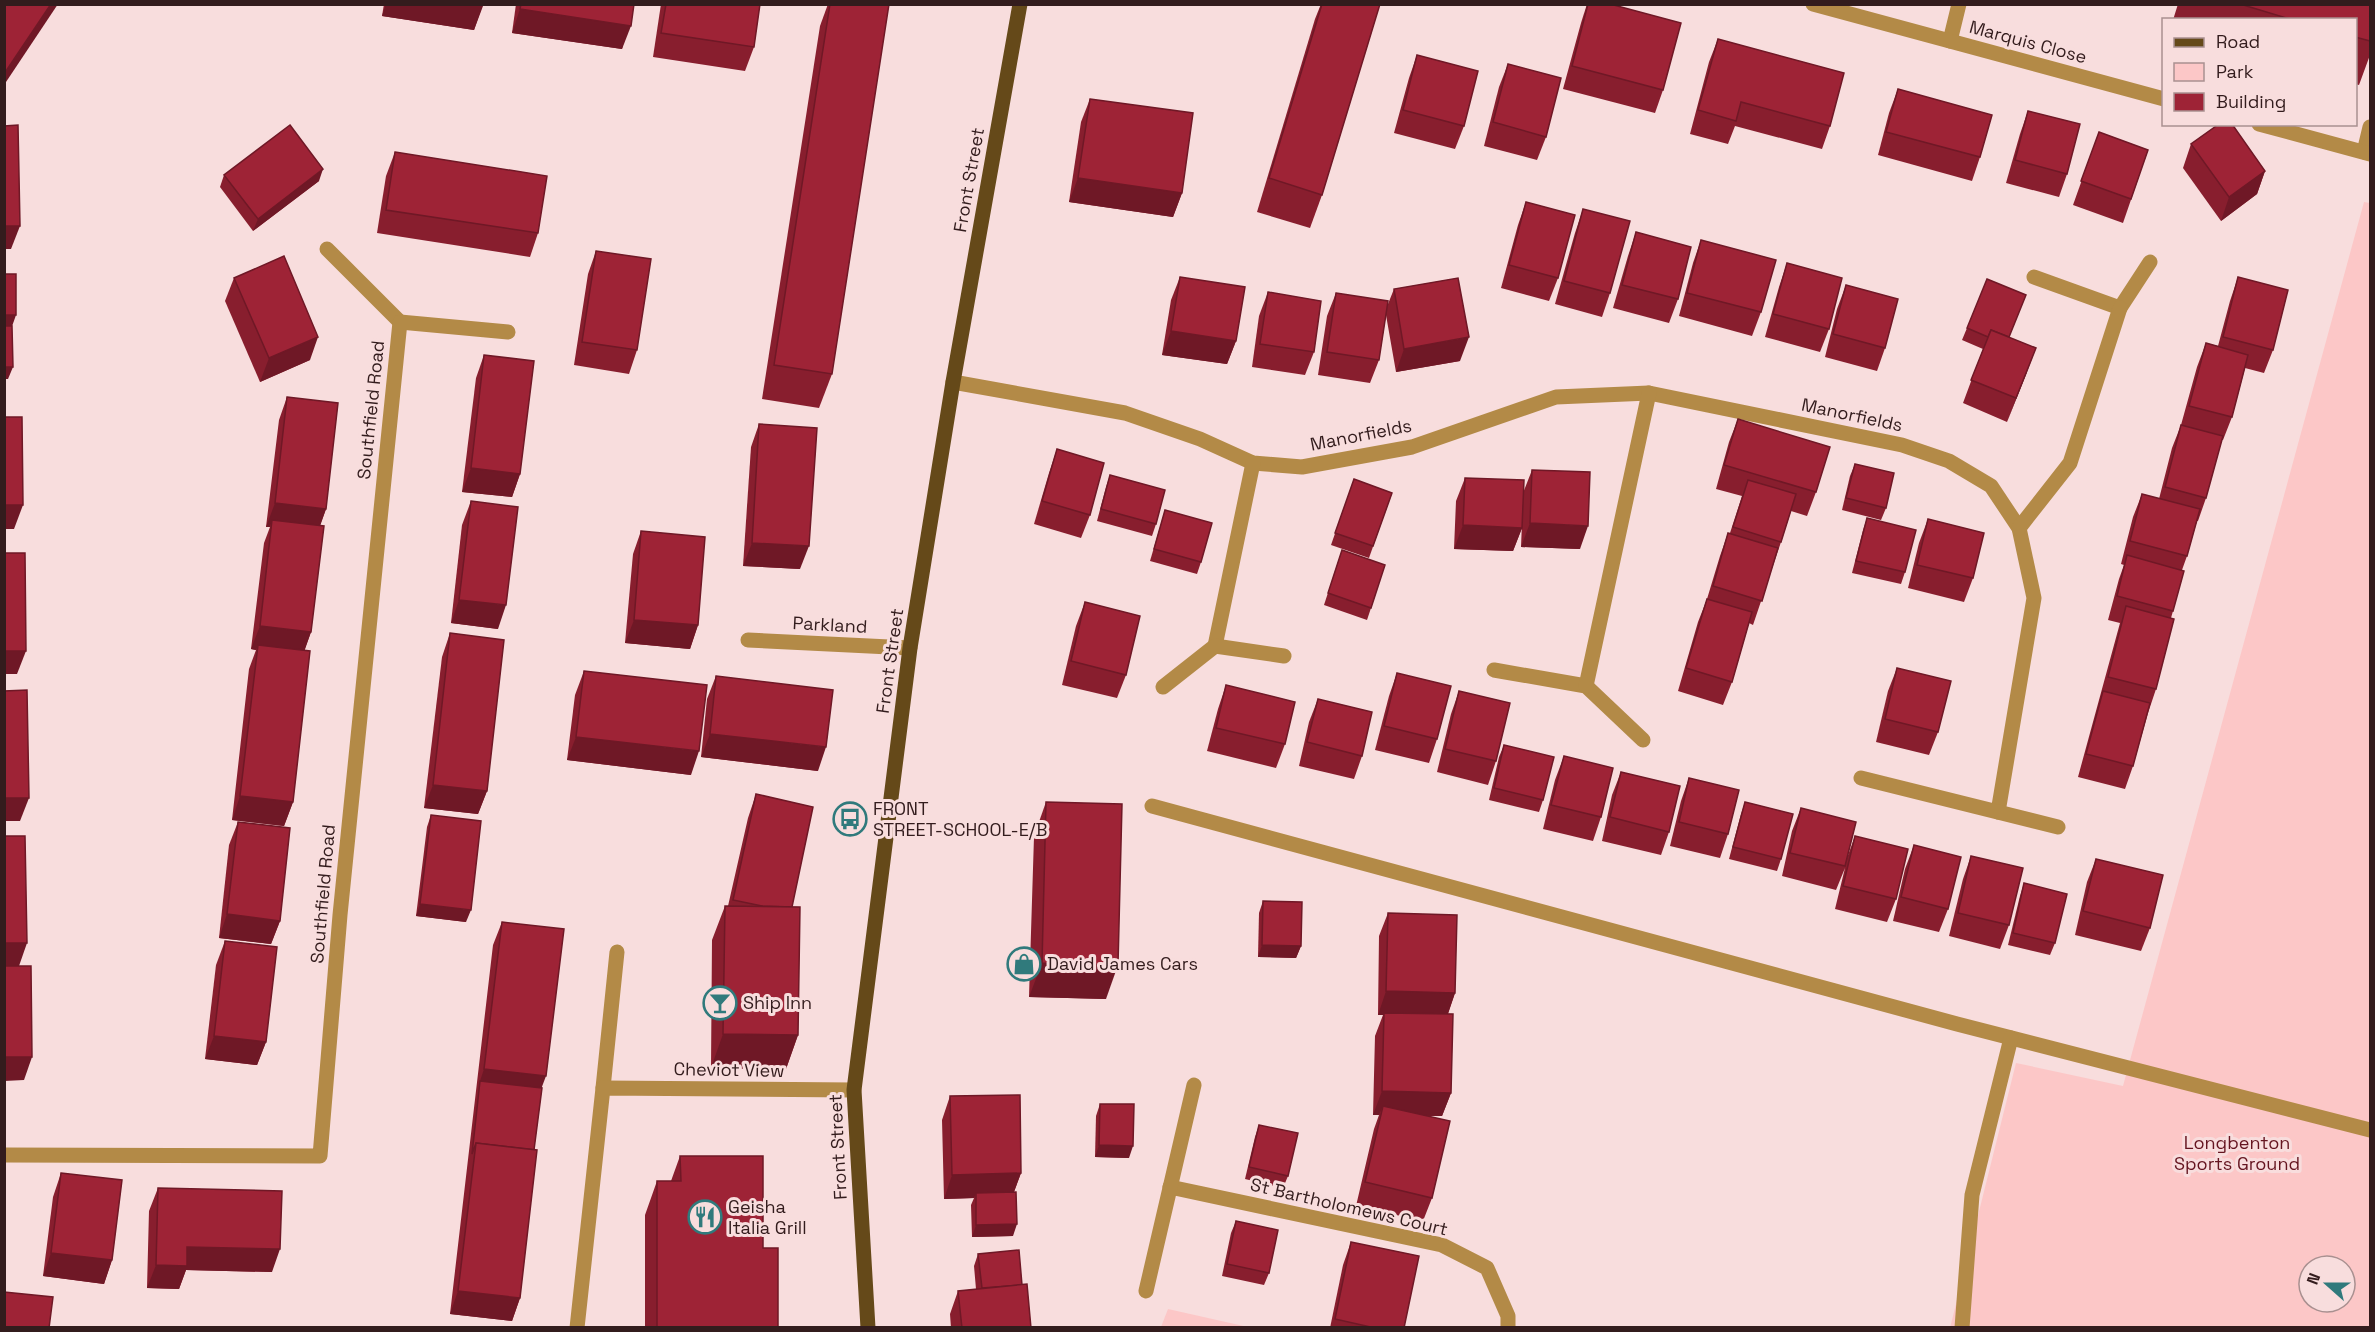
<svg xmlns="http://www.w3.org/2000/svg" width="2375" height="1332" font-family="'Space Grotesk',sans-serif">
<rect width="100%" height="100%" fill="#f8dddd"/>
<g fill="#fcc7c7" fill-rule="evenodd">
<path d="M2364,202L2370,203V1327L1950,1328L2016,1063L2123,1086ZM2309,1266H2345V1302H2309Z"/>
<polygon points="1168,1309 1248,1327 1161,1327"/>
</g>
<g fill="none" stroke-linecap="round" stroke-linejoin="round">
<g stroke="#b38a47" stroke-width="15">
<polyline points="1950,41 1959,4"/>
<polyline points="2364,152 2370,127"/>
<polyline points="1152,806 1957,1024 2370,1130"/>
<polyline points="1962,1328 1972,1195 2011,1038"/>
</g>
<g stroke="#b38a47" stroke-width="15">
<polyline points="1813,4 2164,99"/>
<polyline points="2259,124 2370,154"/>
<polyline points="327,249 400,322"/>
<polyline points="2034,277 2120,308 2150,262"/>
<polyline points="953,382 1125,413 1200,439 1253,463 1302,467 1412,447 1556,397 1649,393 1902,445 1949,461 1991,486 2019,528 2034,598 1998,812"/>
<polyline points="2019,528 2070,463 2120,308"/>
<polyline points="748,640 910,648"/>
<polyline points="1215,646 1253,463"/>
<polyline points="1494,670 1586,686 1643,740"/>
<polyline points="1586,686 1649,393"/>
<polyline points="1163,687 1215,646 1284,656"/>
<polyline points="1861,778 2058,827"/>
<polyline points="603,1088 617,952"/>
<polyline points="4,1155 320,1156 340,915 400,322 508,332"/>
<polyline points="1170,1187 1442,1245 1487,1268 1508,1316 1508,1328"/>
<polyline points="1146,1291 1194,1085"/>
<polyline points="577,1328 603,1088 854,1090"/>
</g>
<polyline stroke="#654919" stroke-width="15" points="868,1328 854,1090 910,648 953,382 1020,4"/>
</g>
<g fill="#881e2e">
<polygon points="384,4 483,4 474,30 382,16"/>
<polygon points="516,4 634,4 622,49 512,33"/>
<polygon points="661,4 760,4 754,47 745,71 653,57"/>
<polygon points="828,4 830,4 832,374 819,408 762,399 820,26"/>
<polygon points="1321,4 1380,4 1322,195 1310,228 1257,212 1315,19"/>
<polygon points="1587,4 1610,4 1663,90 1655,113 1563,89 1581,23"/>
<polygon points="2178,4 2370,4 2370,55 2359,85 2355,84 2355,20 2173,20"/>
<polygon points="1718,39 1830,126 1822,149 1735,126 1728,144 1690,134 1709,62"/>
<polygon points="1417,55 1464,126 1455,149 1394,133 1409,78"/>
<polygon points="1508,64 1546,137 1537,160 1484,146 1499,87"/>
<polygon points="1898,89 1980,157 1972,181 1878,155 1889,113"/>
<polygon points="1090,99 1182,193 1173,217 1069,202 1081,122"/>
<polygon points="2028,111 2067,174 2059,197 2006,183 2020,134"/>
<polygon points="2099,132 2148,150 2123,223 2073,205"/>
<polygon points="2191,144 2265,171 2257,194 2221,221 2183,168"/>
<polygon points="395,152 538,233 530,257 377,233 386,176"/>
<polygon points="224,175 319,181 253,231 220,187"/>
<polygon points="1526,202 1558,278 1549,301 1501,288 1518,225"/>
<polygon points="1583,209 1610,293 1602,317 1555,304 1575,233"/>
<polygon points="1636,232 1678,299 1669,323 1613,308 1628,256"/>
<polygon points="1701,240 1761,312 1752,336 1679,316 1693,263"/>
<polygon points="596,251 637,350 629,374 574,365 588,274"/>
<polygon points="1787,263 1829,329 1820,352 1765,337 1779,287"/>
<polygon points="1180,277 1236,341 1227,364 1162,355 1171,300"/>
<polygon points="2238,277 2273,350 2264,373 2245,368 2232,417 2223,440 2222,440 2206,498 2198,521 2197,521 2187,556 2182,570 2173,611 2171,618 2156,689 2148,713 2133,766 2125,789 2078,777 2120,623 2108,620 2119,579 2124,565 2121,564 2133,517 2142,494 2159,499 2172,448 2181,425 2197,367 2206,343 2218,346 2230,301"/>
<polygon points="234,278 310,360 260,382 225,301"/>
<polygon points="1846,285 1885,348 1877,371 1825,357 1837,309"/>
<polygon points="1394,289 1460,361 1396,372 1386,315 1379,360 1370,383 1318,375 1327,316 1336,293 1386,309"/>
<polygon points="1268,292 1314,352 1305,375 1252,367 1259,316"/>
<polygon points="1967,328 2009,338 2027,372 2007,422 1963,403 1983,349 1962,340"/>
<polygon points="484,355 520,474 512,497 462,492 476,378"/>
<polygon points="287,397 326,509 320,525 311,632 304,651 293,802 284,826 232,820 249,669 256,650 251,649 264,543 270,527 266,527 279,420"/>
<polygon points="1738,419 1816,492 1807,516 1791,511 1781,542 1753,625 1749,623 1732,682 1723,705 1678,691 1698,622 1707,599 1720,556 1728,533 1730,533 1742,496 1716,489 1729,442"/>
<polygon points="759,424 800,569 743,566 751,447"/>
<polygon points="1057,449 1090,515 1081,538 1034,524 1049,473"/>
<polygon points="1855,464 1886,508 1881,520 1842,510 1850,476"/>
<polygon points="1532,470 1580,549 1521,547 1523,498 1522,528 1513,551 1454,549 1456,501 1465,478 1523,493"/>
<polygon points="1110,475 1156,524 1152,536 1097,521 1106,487"/>
<polygon points="1354,479 1392,493 1369,558 1331,545"/>
<polygon points="471,501 498,629 451,623 462,525"/>
<polygon points="1165,510 1201,562 1197,574 1150,561"/>
<polygon points="1867,518 1905,572 1901,584 1852,573 1863,530"/>
<polygon points="1928,519 1973,578 1964,602 1908,588 1919,543"/>
<polygon points="641,531 698,625 690,649 625,643 633,554"/>
<polygon points="1338,562 1371,608 1367,620 1324,605"/>
<polygon points="1085,602 1126,675 1117,698 1062,685 1076,626"/>
<polygon points="450,633 487,791 478,814 424,808 442,657"/>
<polygon points="1897,668 1938,732 1929,755 1876,742 1888,691"/>
<polygon points="584,671 691,775 567,760 575,695"/>
<polygon points="1397,673 1437,739 1429,763 1375,750 1389,696"/>
<polygon points="716,676 818,771 701,757 707,699"/>
<polygon points="1226,685 1285,744 1276,768 1207,751 1218,709"/>
<polygon points="1459,691 1496,761 1488,785 1437,772 1451,714"/>
<polygon points="1318,699 1362,756 1354,779 1299,766 1309,722"/>
<polygon points="1504,745 1543,800 1539,812 1489,800 1499,757"/>
<polygon points="1564,756 1601,817 1593,841 1543,829 1555,780"/>
<polygon points="1621,772 1669,832 1661,855 1602,841 1612,795"/>
<polygon points="1689,778 1728,834 1720,858 1670,846 1681,801"/>
<polygon points="756,794 792,907 798,1035 786,1069 711,1068 712,940 725,906 728,906 748,818"/>
<polygon points="1046,802 1106,999 1029,997 1034,836"/>
<polygon points="1745,802 1781,859 1777,871 1729,859 1741,814"/>
<polygon points="1801,808 1847,858 1855,836 1896,899 1887,922 1835,909 1845,868 1836,890 1782,876 1792,831"/>
<polygon points="431,815 466,922 416,916 427,827"/>
<polygon points="238,822 280,921 271,944 219,938 229,845"/>
<polygon points="1914,845 1948,909 1939,932 1893,921 1905,869"/>
<polygon points="1971,856 2009,925 2000,949 1949,936 1963,879"/>
<polygon points="2096,859 2150,928 2141,951 2075,935 2087,882"/>
<polygon points="2024,883 2055,943 2050,955 2008,945 2020,896"/>
<polygon points="1263,901 1301,946 1296,958 1258,957 1259,913"/>
<polygon points="1388,913 1455,993 1448,1014 1451,1093 1442,1116 1426,1116 1432,1198 1423,1221 1356,1206 1374,1129 1379,1115 1373,1115 1375,1036 1383,1015 1378,1015 1379,936"/>
<polygon points="502,922 542,1088 534,1150 520,1298 512,1321 450,1314 493,945"/>
<polygon points="225,941 266,1042 257,1065 205,1059 216,965"/>
<polygon points="950,1096 1021,1173 1014,1192 1013,1236 972,1237 971,1205 974,1198 944,1199 942,1120"/>
<polygon points="1100,1104 1129,1158 1095,1157 1096,1116"/>
<polygon points="1259,1125 1288,1176 1283,1188 1245,1179 1255,1137"/>
<polygon points="680,1156 763,1248 778,1328 645,1328 645,1215 657,1181 671,1181"/>
<polygon points="61,1173 112,1260 104,1284 43,1276 53,1197"/>
<polygon points="158,1188 272,1272 186,1270 179,1289 147,1288 149,1211"/>
<polygon points="1236,1221 1269,1273 1264,1285 1222,1276 1231,1233"/>
<polygon points="1351,1242 1404,1328 1330,1328 1343,1265"/>
<polygon points="978,1254 1022,1285 1031,1328 951,1328 950,1314 958,1291 976,1289 974,1266"/>
</g>
<g fill="#6f1826">
<polygon points="51,4 58,4 4,85 4,74"/>
<polygon points="386,4 471,4 483,6 474,30 382,16"/>
<polygon points="520,9 631,26 622,49 512,33"/>
<polygon points="323,169 319,181 253,231 258,219"/>
<polygon points="2265,171 2257,194 2221,221 2229,197"/>
<polygon points="1078,178 1182,193 1173,217 1069,202"/>
<polygon points="4,226 20,226 11,249 4,249"/>
<polygon points="4,315 16,315 8,338 4,338"/>
<polygon points="1171,331 1236,341 1227,364 1162,355"/>
<polygon points="318,337 310,360 260,382 269,358"/>
<polygon points="1469,337 1460,361 1396,372 1404,349"/>
<polygon points="2036,348 2027,372 2007,422 2016,398"/>
<polygon points="4,367 13,367 8,379 4,379"/>
<polygon points="471,468 520,474 512,497 462,492"/>
<polygon points="275,503 326,509 318,532 272,520 270,527 266,527"/>
<polygon points="4,505 23,505 14,529 4,529"/>
<polygon points="1530,523 1588,526 1580,549 1521,547"/>
<polygon points="1463,525 1522,528 1513,551 1454,549"/>
<polygon points="752,543 809,546 800,569 743,566"/>
<polygon points="459,600 506,605 498,629 451,623"/>
<polygon points="634,620 698,625 690,649 625,643"/>
<polygon points="260,626 311,632 303,655 258,645 256,650 251,649"/>
<polygon points="4,651 26,651 17,674 4,674"/>
<polygon points="710,734 826,747 818,771 701,757"/>
<polygon points="576,737 699,751 691,775 567,760"/>
<polygon points="433,785 487,791 478,814 424,808"/>
<polygon points="240,796 293,802 284,826 232,820"/>
<polygon points="4,798 29,798 20,821 4,821"/>
<polygon points="420,904 471,910 466,922 416,916"/>
<polygon points="227,914 280,921 271,944 219,938"/>
<polygon points="4,943 27,943 19,966 4,966"/>
<polygon points="1262,945 1301,946 1296,958 1258,957"/>
<polygon points="1042,963 1118,965 1106,999 1029,997"/>
<polygon points="1386,991 1455,993 1447,1016 1384,1013 1383,1015 1378,1015"/>
<polygon points="723,1034 798,1035 786,1069 711,1068"/>
<polygon points="214,1036 266,1042 257,1065 205,1059"/>
<polygon points="4,1057 32,1057 24,1080 4,1081"/>
<polygon points="484,1069 546,1076 537,1100 480,1081"/>
<polygon points="1382,1091 1451,1093 1442,1116 1381,1115 1383,1106 1379,1115 1373,1115"/>
<polygon points="1099,1145 1133,1146 1129,1158 1095,1157"/>
<polygon points="1021,1173 1012,1197 976,1193 974,1198 944,1199 952,1175"/>
<polygon points="1017,1224 1013,1236 972,1237 976,1225"/>
<polygon points="187,1247 280,1249 272,1272 186,1270 179,1289 147,1288 156,1265"/>
<polygon points="51,1253 112,1260 104,1284 43,1276"/>
<polygon points="458,1291 520,1298 512,1321 450,1314"/>
</g>
<g fill="#9e2336" stroke="#6f1826" stroke-width="1.5">
<polygon points="4,4 51,4 4,74"/>
<polygon points="521,4 634,4 631,26 520,9"/>
<polygon points="666,4 760,4 754,47 661,33"/>
<polygon points="830,4 889,4 832,374 774,365"/>
<polygon points="1322,4 1380,4 1322,195 1269,178"/>
<polygon points="1588,4 1610,4 1681,23 1663,90 1572,66"/>
<polygon points="2240,4 2370,4 2370,41 2355,37 2355,20 2293,20"/>
<polygon points="1718,39 1844,73 1830,126 1741,102 1736,121 1698,110"/>
<polygon points="1417,55 1478,71 1464,126 1403,110"/>
<polygon points="1508,64 1561,78 1546,137 1493,122"/>
<polygon points="1898,89 1992,115 1980,157 1886,132"/>
<polygon points="1090,99 1193,113 1182,193 1078,178"/>
<polygon points="2028,111 2080,124 2067,174 2015,160"/>
<polygon points="2219,124 2232,124 2265,171 2229,197 2191,144"/>
<polygon points="18,125 20,226 4,226 4,126"/>
<polygon points="290,125 323,169 258,219 224,175"/>
<polygon points="2099,132 2148,150 2131,199 2081,181"/>
<polygon points="395,152 547,176 538,233 386,210"/>
<polygon points="1526,202 1575,215 1558,278 1509,265"/>
<polygon points="1583,209 1630,221 1610,293 1564,281"/>
<polygon points="1636,232 1691,247 1678,299 1622,285"/>
<polygon points="1701,240 1776,260 1761,312 1687,293"/>
<polygon points="596,251 651,259 637,350 582,342"/>
<polygon points="284,256 318,337 269,358 234,278"/>
<polygon points="1787,263 1842,278 1829,329 1773,314"/>
<rect x="4" y="274" width="12" height="41"/>
<polygon points="1180,277 1245,287 1236,341 1171,331"/>
<polygon points="2238,277 2288,290 2273,350 2223,337"/>
<polygon points="1458,278 1469,337 1404,349 1394,289"/>
<polygon points="1987,279 2026,295 2009,337 1991,330 1988,337 1967,328"/>
<polygon points="1846,285 1898,299 1885,348 1833,334"/>
<polygon points="1268,292 1321,301 1314,352 1260,344"/>
<polygon points="1336,293 1388,301 1379,360 1327,352"/>
<polygon points="4,326 12,326 13,367 4,367"/>
<polygon points="1991,330 2036,348 2016,398 1971,380"/>
<polygon points="2206,343 2248,355 2232,417 2189,406"/>
<polygon points="484,355 534,361 520,474 471,468"/>
<polygon points="287,397 338,403 326,509 275,503"/>
<polygon points="4,417 22,417 23,505 4,505"/>
<polygon points="1738,419 1830,447 1816,492 1724,465"/>
<polygon points="759,424 817,428 809,546 752,543"/>
<polygon points="2181,425 2223,436 2206,498 2165,487"/>
<polygon points="1057,449 1104,463 1090,515 1042,501"/>
<polygon points="1855,464 1894,473 1886,508 1846,498"/>
<polygon points="1532,470 1590,472 1588,526 1530,523"/>
<polygon points="1110,475 1165,490 1156,524 1101,509"/>
<polygon points="1465,478 1524,480 1522,528 1463,525"/>
<polygon points="1354,479 1392,493 1373,546 1335,533"/>
<polygon points="1748,480 1796,494 1781,542 1733,527"/>
<polygon points="2142,494 2200,509 2187,556 2130,541"/>
<polygon points="471,501 518,507 506,605 459,600"/>
<polygon points="1165,510 1212,523 1201,562 1154,549"/>
<polygon points="1867,518 1916,530 1905,572 1856,561"/>
<polygon points="1928,519 1984,533 1973,578 1917,565"/>
<polygon points="272,520 324,526 311,632 260,626"/>
<polygon points="641,531 705,537 698,625 634,620"/>
<polygon points="1728,533 1778,548 1762,601 1713,586"/>
<polygon points="1342,550 1385,565 1371,608 1328,593"/>
<polygon points="4,553 25,553 26,651 4,651"/>
<polygon points="2127,555 2184,571 2173,611 2117,596"/>
<polygon points="1707,599 1752,612 1732,682 1686,668"/>
<polygon points="1085,602 1140,616 1126,675 1071,661"/>
<polygon points="2126,606 2174,619 2156,689 2108,677"/>
<polygon points="450,633 504,640 487,791 433,785"/>
<polygon points="258,645 310,651 293,802 240,796"/>
<polygon points="1897,668 1951,681 1938,732 1885,719"/>
<polygon points="584,671 707,685 699,751 576,737"/>
<polygon points="1397,673 1451,686 1437,739 1384,726"/>
<polygon points="716,676 833,690 826,747 710,734"/>
<polygon points="1226,685 1295,702 1285,744 1216,728"/>
<polygon points="27,690 29,798 4,798 4,691"/>
<polygon points="1459,691 1510,703 1496,761 1445,749"/>
<polygon points="2103,691 2150,703 2133,766 2086,754"/>
<polygon points="1318,699 1372,712 1362,756 1307,742"/>
<polygon points="1504,745 1554,757 1543,800 1494,788"/>
<polygon points="1564,756 1613,768 1601,817 1551,805"/>
<polygon points="1621,772 1680,786 1669,832 1610,817"/>
<polygon points="1689,778 1739,790 1728,834 1679,822"/>
<polygon points="756,794 813,807 792,907 762,906 733,900"/>
<polygon points="1046,802 1122,804 1118,965 1042,963"/>
<polygon points="1745,802 1793,814 1781,859 1733,847"/>
<polygon points="1801,808 1856,822 1845,866 1790,853"/>
<polygon points="431,815 481,821 471,910 420,904"/>
<polygon points="238,822 290,828 280,921 227,914"/>
<polygon points="4,836 25,836 27,943 4,943"/>
<polygon points="1855,836 1908,849 1896,899 1843,886"/>
<polygon points="1914,845 1961,857 1948,909 1901,897"/>
<polygon points="1971,856 2023,868 2009,925 1958,913"/>
<polygon points="2096,859 2163,875 2150,928 2083,911"/>
<polygon points="2024,883 2067,894 2055,943 2013,933"/>
<polygon points="1263,901 1302,902 1301,946 1262,945"/>
<polygon points="725,906 800,907 798,1035 723,1034"/>
<polygon points="1388,913 1457,915 1455,993 1386,991"/>
<polygon points="502,922 564,929 546,1076 484,1069"/>
<polygon points="225,941 277,947 266,1042 214,1036"/>
<polygon points="4,966 31,966 32,1057 4,1057"/>
<polygon points="1384,1013 1453,1014 1451,1093 1382,1091"/>
<polygon points="480,1081 542,1088 534,1150 476,1143 472,1154"/>
<polygon points="1020,1095 1021,1173 952,1175 950,1096"/>
<polygon points="1100,1104 1134,1104 1133,1146 1099,1145"/>
<polygon points="1383,1106 1450,1121 1432,1198 1365,1182"/>
<polygon points="1259,1125 1298,1133 1288,1176 1249,1167"/>
<polygon points="476,1143 537,1150 520,1298 458,1291"/>
<polygon points="680,1156 763,1156 763,1248 778,1248 778,1328 657,1328 657,1181 681,1181"/>
<polygon points="61,1173 122,1180 112,1260 51,1253"/>
<polygon points="158,1188 282,1191 280,1249 187,1247 187,1266 156,1265"/>
<polygon points="1016,1192 1017,1224 976,1225 976,1193"/>
<polygon points="1236,1221 1278,1230 1269,1273 1227,1264"/>
<polygon points="1351,1242 1419,1256 1404,1328 1375,1328 1335,1319"/>
<polygon points="1019,1250 1022,1285 982,1288 978,1254"/>
<polygon points="1027,1284 1031,1328 962,1328 958,1291"/>
<polygon points="4,1292 53,1297 49,1328 4,1328"/>
</g>
<defs>
<g id="bus-ring" transform="scale(1.725)"><circle r="9.5" fill="#f8dddd" stroke="#307a7c" stroke-width="1.5"/><path d="M-5-6H5V4H4V6H2V4H-2V6H-4V4H-5ZM-3.5-4V0h7V-4ZM-3.5 1.2v1.5H-2V1.2ZM2 1.2v1.5H3.5V1.2Z" fill="#307a7c"/></g>
<g id="shop-ring" transform="scale(1.725)"><circle r="9.5" fill="#f8dddd" stroke="#307a7c" stroke-width="1.5"/><path d="M-5-2.5h2.3a2.7 3.5 0 0 1 5.4 0H5L5.5 6h-11ZM-1.5-2.5h3a1.5 2.3 0 0 0-3 0Z" fill="#307a7c"/></g>
<g id="bar-ring" transform="scale(1.725)"><circle r="9.5" fill="#f8dddd" stroke="#307a7c" stroke-width="1.5"/><path d="M-6-5H6L.8 .8V4.5H3.5V6h-7V4.5H-.8V.8Z" fill="#307a7c"/></g>
<g id="restaurant-ring" transform="scale(1.725)"><circle r="9.5" fill="#f8dddd" stroke="#307a7c" stroke-width="1.5"/><path d="M-5-6h1v4h1v-4h1v4h1v-4h1v5L-1.5 .5V6h-2V.5L-5-1ZM5-6V6H3V1.5H1.5Q1.5-4 5-6Z" fill="#307a7c"/></g>
</defs>
<g fill-rule="evenodd">
<use href="#bus-ring" x="850" y="819"/>
<use href="#shop-ring" x="1024" y="964"/>
<use href="#bar-ring" x="720" y="1003"/>
<use href="#restaurant-ring" x="705" y="1217"/>
</g>
<g text-anchor="middle" stroke-width="6" stroke-linejoin="round" paint-order="stroke">
<g font-size="18" fill="#331c1d" stroke="#f8dddd">
<text transform="translate(2028 42) rotate(15)" y="6">Marquis Close</text>
<text transform="translate(969 180) rotate(-80)" y="6">Front Street</text>
<text transform="translate(371 410) rotate(-84)" y="6">Southfield Road</text>
<text transform="translate(1852 415) rotate(12)" y="6">Manorfields</text>
<text transform="translate(1361 435) rotate(-11)" y="6">Manorfields</text>
<text transform="translate(830 625) rotate(3)" y="6">Parkland</text>
<text transform="translate(890 661) rotate(-82)" y="6">Front Street</text>
<text transform="translate(323 894) rotate(-85)" y="6">Southfield Road</text>
<text transform="translate(729 1070) rotate(1)" y="6">Cheviot View</text>
<text transform="translate(838 1147) rotate(-93)" y="6">Front Street</text>
<text transform="translate(1349 1207) rotate(13)" y="6">St Bartholomews Court</text>
</g>
<g font-size="18" fill="#331c1d" stroke="#f8dddd" text-anchor="start">
<text x="873" y="815">FRONT<tspan x="873" dy="21">STREET-SCHOOL-E/B</tspan></text>
<text x="1047" y="970">David James Cars</text>
<text x="743" y="1009">Ship Inn</text>
<text x="728" y="1213">Geisha<tspan x="728" dy="21">Italia Grill</tspan></text>
</g>
<g font-size="18" fill="#651520" stroke="#f8dddd">
<text x="2237" y="1149">Longbenton<tspan x="2237" dy="21">Sports Ground</tspan></text>
</g>
</g>
<rect width="2375" height="1332" fill="none" stroke="#331c1d" stroke-width="12"/>
<rect x="2162" y="18" width="195" height="108" fill="#f8dddd" stroke="#a99090" stroke-width="1.5"/>
<rect x="2174" y="38" width="30" height="9" fill="#654919" stroke="#a99090" stroke-width="1.5"/>
<text x="2216" y="48" font-size="18" fill="#331c1d">Road</text>
<rect x="2174" y="63" width="30" height="18" fill="#fcc7c7" stroke="#a99090" stroke-width="1.5"/>
<text x="2216" y="78" font-size="18" fill="#331c1d">Park</text>
<rect x="2174" y="93" width="30" height="18" fill="#9e2336" stroke="#a99090" stroke-width="1.5"/>
<text x="2216" y="108" font-size="18" fill="#331c1d">Building</text>
<g transform="translate(2327 1284) rotate(291)"><circle r="28" fill="#f8dddd" stroke="#a99090" stroke-width="1.5"/>
<path d="M0-4.5L10 22L0 15L-10 22Z" fill="#307a7c"/>
<text y="-9" font-size="16" font-weight="bold" text-anchor="middle" fill="#331c1d">N</text>
</g>
</svg>
